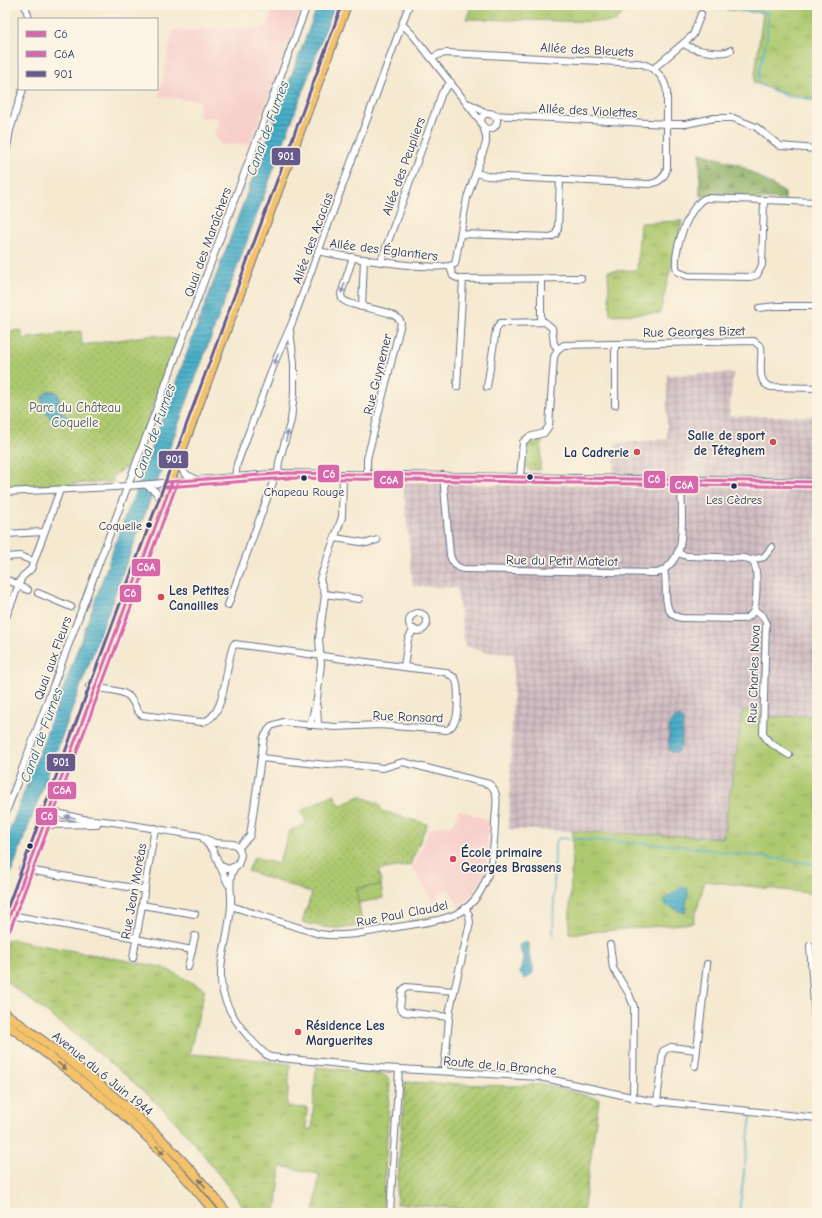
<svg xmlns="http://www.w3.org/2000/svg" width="822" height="1218" font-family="'Comic Neue',sans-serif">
<defs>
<pattern id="industrial-grid" width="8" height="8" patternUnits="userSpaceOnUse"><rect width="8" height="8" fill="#d2bec3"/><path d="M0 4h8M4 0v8" fill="none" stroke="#aa9ba2"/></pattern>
<pattern id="grass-tufts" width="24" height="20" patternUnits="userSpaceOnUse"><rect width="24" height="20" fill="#adc96f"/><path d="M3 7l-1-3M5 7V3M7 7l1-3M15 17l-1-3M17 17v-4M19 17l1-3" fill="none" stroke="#8ca45e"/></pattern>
<pattern id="forest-firs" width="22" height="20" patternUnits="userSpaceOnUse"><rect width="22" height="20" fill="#8aad62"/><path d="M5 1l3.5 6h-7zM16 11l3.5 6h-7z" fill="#708d54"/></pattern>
<pattern id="park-dots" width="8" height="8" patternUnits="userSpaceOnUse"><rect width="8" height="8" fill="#adc96f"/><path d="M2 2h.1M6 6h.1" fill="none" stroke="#8ca45e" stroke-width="1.8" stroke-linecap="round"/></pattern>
<pattern id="garden-furrows" width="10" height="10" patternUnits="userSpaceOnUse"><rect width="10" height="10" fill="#adc96f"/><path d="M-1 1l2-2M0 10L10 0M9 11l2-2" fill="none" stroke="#8ca45e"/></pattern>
<pattern id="water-rules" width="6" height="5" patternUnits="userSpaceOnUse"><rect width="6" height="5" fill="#48aec7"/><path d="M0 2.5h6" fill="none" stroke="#3b8ea5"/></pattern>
</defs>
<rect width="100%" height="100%" fill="#fcf5e5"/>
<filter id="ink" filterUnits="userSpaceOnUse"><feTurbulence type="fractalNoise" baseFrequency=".025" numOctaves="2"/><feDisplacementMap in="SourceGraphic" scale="8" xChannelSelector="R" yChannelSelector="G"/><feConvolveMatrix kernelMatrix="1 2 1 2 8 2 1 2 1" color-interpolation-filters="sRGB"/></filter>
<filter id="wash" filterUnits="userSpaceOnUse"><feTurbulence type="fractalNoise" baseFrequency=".012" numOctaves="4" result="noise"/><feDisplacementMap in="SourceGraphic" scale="16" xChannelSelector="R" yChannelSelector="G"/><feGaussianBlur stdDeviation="0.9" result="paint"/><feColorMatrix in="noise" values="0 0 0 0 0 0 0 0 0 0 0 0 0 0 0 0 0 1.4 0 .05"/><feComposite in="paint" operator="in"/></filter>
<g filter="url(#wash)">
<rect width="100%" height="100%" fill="#f5e9d0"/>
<g fill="#f7d0cc">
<polygon points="275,5 303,5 250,144 221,145 214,134 220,118 199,117 200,101 159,97 173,30 266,28"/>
<polygon points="459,810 489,820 487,844 489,845 486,866 481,881 471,896 459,906 447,888 437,895 438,898 433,901 411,866 417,860 429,829 453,824"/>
</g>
<polygon fill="url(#industrial-grid)" points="733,373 729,416 813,416 817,474 817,715 775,717 743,710 723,838 509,829 514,654 485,652 465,646 457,588 413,586 403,482 489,485 613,485 615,443 667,439 667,375"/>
<g fill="url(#grass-tufts)" stroke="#647c66">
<polygon points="472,5 632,5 615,22 466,19"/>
<polygon points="676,5 817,5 817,102 754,83 763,13"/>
<polygon points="682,221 660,313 610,315 608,271 637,270 640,223"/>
<polygon points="534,440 542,440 540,470 529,470 525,466 527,446"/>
<polygon points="743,710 775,717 817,715 817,894 705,881 693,923 569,934 573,831 723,838"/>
<path d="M7,939L162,967L205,989L189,1054L243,1058L290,1064L287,1107L307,1108L306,1129H312L316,1067L383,1074L390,1080L383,1213H314L319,1174L281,1166L276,1213H248C222,1180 198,1144 168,1114C118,1065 61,1024 6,981L5,945Z"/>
</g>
<polygon fill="url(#forest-firs)" stroke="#526e60" points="700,153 740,165 785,193 785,200 700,196"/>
<g fill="url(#park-dots)" stroke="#647c66">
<polygon points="21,330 23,339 81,331 82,345 154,335 178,340 129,470 123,468 121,471 113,475 113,482 5,487 5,332"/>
<path d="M334,794L340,806L360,796L379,804L382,811L427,824L410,865L379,870L381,885L357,889L362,925C341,931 323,928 302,922L312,893L248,871L254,857L278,864L290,831L307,823L301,811Z"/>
</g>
<polygon fill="url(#garden-furrows)" stroke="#647c66" points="405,1082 511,1086 543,1084 599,1099 583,1213 527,1213 396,1204"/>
<polygon fill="#adc96f" stroke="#647c66" points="381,885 383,898 358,903 357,889"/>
<g fill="url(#water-rules)" stroke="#326e92">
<polygon points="318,5 335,5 5,889 5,843 68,676 127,511 135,494 158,430"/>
<polygon points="50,390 58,393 60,404 67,402 68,404 58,409 66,415 66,420 62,423 53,421 42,408 42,396"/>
<path d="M680,717L683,720L681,747L677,752H671L668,748L670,746L669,743C670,731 666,719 680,717Z"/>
<polygon points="681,887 687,888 688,892 685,913 665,905 663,901"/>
<path d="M525,942L529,944C530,948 528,950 529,954C530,965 540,972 525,979L519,973L524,960L519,945Z"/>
</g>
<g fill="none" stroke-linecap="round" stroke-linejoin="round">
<g stroke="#48aec7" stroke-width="1.5">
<polyline points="688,5 768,13 767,38 759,72 759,84 789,97 808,98 817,100"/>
<polyline points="553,938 555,844 559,838 681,846 817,864"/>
<polyline points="739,1213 751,1116"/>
</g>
</g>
</g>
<g filter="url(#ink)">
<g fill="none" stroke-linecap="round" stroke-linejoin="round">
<g stroke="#677086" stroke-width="8">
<g id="minor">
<polyline points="25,5 29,19"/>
<polyline points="402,24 413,35 482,123"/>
<path d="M684,44C692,50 722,56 731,50"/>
<path d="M432,58L440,54L447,53L638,63C654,66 665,77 667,92V168C665,178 658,183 649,184L487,176L476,173"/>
<polyline points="653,69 693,35 701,14"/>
<polyline points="470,104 488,114"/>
<circle cx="489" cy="121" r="8"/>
<polyline points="492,115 667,124 686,124 714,118 733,118 756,127 780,146 817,149"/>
<polyline points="5,159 10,130 23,89"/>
<path d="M764,201L762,265L757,275L750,277L688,276L678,272C669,259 690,200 707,198L817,202"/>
<polyline points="461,234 551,237 556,234 558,228 560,179"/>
<path d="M318,251C340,256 439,273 455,264L467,198L486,143V136L483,126"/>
<path d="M353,257L341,294L342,299C354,310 398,308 401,323L367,459V474"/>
<polyline points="381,261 442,93 451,82"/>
<polyline points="450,267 453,276 460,279 581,278"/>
<polyline points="541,279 541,321"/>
<polyline points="362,307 364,259"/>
<polyline points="759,308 776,306 817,306"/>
<polyline points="615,344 615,405"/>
<polyline points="457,387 463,279"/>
<polyline points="487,387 496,330 500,323 545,322 552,328 554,344 558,349"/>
<polyline points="179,463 184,473 195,479"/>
<polyline points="278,473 279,462 291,420 294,393 294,363 290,331"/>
<path d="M443,475L450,555C452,563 456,568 464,569L656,573C667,572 678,556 680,546C684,525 681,501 681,480"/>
<polyline points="235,477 237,464 276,359 292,323 409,5"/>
<path d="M520,477L523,442L529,437L544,433L549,426L554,357L558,349L564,345L754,341L761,347C763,360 755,383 771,387L817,388"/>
<polyline points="146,485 155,491 160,499"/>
<polyline points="5,492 115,487 283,473 817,482"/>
<polyline points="5,534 43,532"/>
<polyline points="335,538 367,543 377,540"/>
<polyline points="5,557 20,556 33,561"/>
<polyline points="750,560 764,557 772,547"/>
<path d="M664,570C669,588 659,615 682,618L740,619C745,619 750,617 753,612C757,605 758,570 754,564C752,560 748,559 744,558L687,556L677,553"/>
<polyline points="5,579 19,585"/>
<polyline points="18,586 28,590"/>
<polyline points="38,593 71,607"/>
<polyline points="325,594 359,599"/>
<polyline points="228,605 276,474"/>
<polyline points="754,610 763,616 766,622 763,734 769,742 789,755"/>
<circle cx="418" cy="622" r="9"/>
<polyline points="6,617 22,577 31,569 60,490"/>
<polyline points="404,667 408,639 414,629"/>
<path d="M89,686C100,690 117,688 127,695C135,700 134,710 142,715L201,722C228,719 224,663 234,644C305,653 375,664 445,672L455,678C459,685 459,716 454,723C452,727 450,728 447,730L379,725L335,727L283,722L271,726L264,737L250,836L238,848"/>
<polyline points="317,707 318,725"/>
<polyline points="310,725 317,699 321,664 319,639 325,595 320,579 342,517 343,474"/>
<polyline points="43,810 83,819 113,822 200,836 215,843 234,844 239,848 241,855 238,865 228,869 219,865"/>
<polyline points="5,815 307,5"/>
<polyline points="39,824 47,825 97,824"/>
<polyline points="204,840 213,850 228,884"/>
<path d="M235,867C227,878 232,892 231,906C227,958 205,981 242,1029C251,1039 258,1050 270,1057L382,1068L540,1077L645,1100L817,1118"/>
<polyline points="22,869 145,890"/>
<polyline points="142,905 195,914"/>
<path d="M231,906L319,934C343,938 368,932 391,928C412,924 434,923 454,915C489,900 494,857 495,823C495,811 501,792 489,784L403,762L383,768L343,764L327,765L261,758"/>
<polyline points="5,914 136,938"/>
<polyline points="136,939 192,950"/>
<polyline points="610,945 613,968 629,994 634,1007 633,1098"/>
<polyline points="810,946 817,1049"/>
<polyline points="133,958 155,828"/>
<polyline points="188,967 195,936"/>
<polyline points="449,1017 404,1012 400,1008 402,991 406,987 454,991"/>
<polyline points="695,1066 707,964"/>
<polyline points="444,1071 450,1009 470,923 469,915 465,908"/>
<polyline points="657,1102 663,1051 671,1047 697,1050"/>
<polyline points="390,1213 399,1069"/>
</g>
</g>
<g stroke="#677086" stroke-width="10">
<g id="major">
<polyline points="5,928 347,5"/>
<path d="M5,1013C90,1074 162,1129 227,1213"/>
<path d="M5,1023C41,1050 79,1077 114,1107C152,1139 184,1174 215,1213"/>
</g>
</g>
<use href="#minor" stroke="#fff" stroke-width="6"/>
<use href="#major" stroke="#f3c26a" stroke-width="8"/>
<g stroke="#fcf5e5" stroke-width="6">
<g id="bus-1">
<polyline points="166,482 288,473 817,482"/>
<polyline points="5,928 172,482"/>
</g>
</g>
<g stroke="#fcf5e5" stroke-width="6">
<g id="bus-2">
<polyline points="166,487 288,478 817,487"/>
<polyline points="10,930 177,484"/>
</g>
</g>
<g stroke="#fcf5e5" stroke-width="6">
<polyline id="bus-3" points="5,914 342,5"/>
</g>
<use href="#bus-1" stroke="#d767ab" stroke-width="3"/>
<use href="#bus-2" stroke="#d767ab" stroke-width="3"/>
<use href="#bus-3" stroke="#675a8a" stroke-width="3"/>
</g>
<defs><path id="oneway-solid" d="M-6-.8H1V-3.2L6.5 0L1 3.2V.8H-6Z"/></defs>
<g fill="#8d97ae">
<use href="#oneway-solid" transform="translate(343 288) rotate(109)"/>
<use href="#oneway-solid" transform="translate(276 359) rotate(114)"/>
<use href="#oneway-solid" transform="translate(287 436) rotate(-76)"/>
<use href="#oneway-solid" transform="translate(70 817) rotate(-168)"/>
</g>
<g fill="#7c7163">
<use href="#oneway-solid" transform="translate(62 1066) rotate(37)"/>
<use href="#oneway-solid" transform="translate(160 1150) rotate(46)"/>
<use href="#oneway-solid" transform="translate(202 1183) rotate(-130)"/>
</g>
</g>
<g fill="#d1495b" stroke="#fcf5e5" stroke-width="1.5">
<circle cx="773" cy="442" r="4"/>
<circle cx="637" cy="452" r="4"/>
<circle cx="161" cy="597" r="4"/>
<circle cx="453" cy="859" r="4"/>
<circle cx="298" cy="1032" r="4"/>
</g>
<g fill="#1b2f5e" stroke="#fcf5e5" stroke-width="1.5">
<circle cx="530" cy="477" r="3.5"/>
<circle cx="304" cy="478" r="3.5"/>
<circle cx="734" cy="486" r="3.5"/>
<circle cx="149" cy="525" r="3.5"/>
<circle cx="30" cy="846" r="3.5"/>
</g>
<g text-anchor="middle" stroke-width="3.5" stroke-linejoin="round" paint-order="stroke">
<g font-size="12" fill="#1b2f5e" stroke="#fcf5e5">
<text x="304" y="496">Chapeau Rouge</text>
<text x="734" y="504">Les Cèdres</text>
<text x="142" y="530" text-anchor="end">Coquelle</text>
</g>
<g font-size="13" fill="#1b2f5e" stroke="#fcf5e5">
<text transform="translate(587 49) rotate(3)" y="5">Allée des Bleuets</text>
<text transform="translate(588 110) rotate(3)" y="5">Allée des Violettes</text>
<text transform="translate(403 166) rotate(-70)" y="5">Allée des Peupliers</text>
<text transform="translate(312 238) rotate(-70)" y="5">Allée des Acacias</text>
<text transform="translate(207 242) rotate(-70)" y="5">Quai des Maraîchers</text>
<text transform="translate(384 249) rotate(7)" y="5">Allée des Églantiers</text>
<text transform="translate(694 331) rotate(-1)" y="5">Rue Georges Bizet</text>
<text transform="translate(377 374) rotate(-76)" y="5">Rue Guynemer</text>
<text transform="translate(562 560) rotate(1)" y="5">Rue du Petit Matelot</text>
<text transform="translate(52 658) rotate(-70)" y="5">Quai aux Fleurs</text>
<text transform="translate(753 674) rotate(-88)" y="5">Rue Charles Nova</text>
<text transform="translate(408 716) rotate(2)" y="5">Rue Ronsard</text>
<text transform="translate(133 891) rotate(-80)" y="5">Rue Jean Moréas</text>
<text transform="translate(402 913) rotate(-11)" y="5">Rue Paul Claudel</text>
<text transform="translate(500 1065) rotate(5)" y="5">Route de la Branche</text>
<text transform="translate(103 1073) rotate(39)" y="5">Avenue du 6 Juin 1944</text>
</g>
<g font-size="13" fill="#405662" stroke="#fcf5e5">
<text x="75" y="412">Parc du Château<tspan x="75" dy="15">Coquelle</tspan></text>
</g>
<g font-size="13" font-weight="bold" fill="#1b2f5e" stroke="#fcf5e5" text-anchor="start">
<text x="765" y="440" text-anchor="end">Salle de sport<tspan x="765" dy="15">de Téteghem</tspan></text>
<text x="629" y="457" text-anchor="end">La Cadrerie</text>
<text x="169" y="595">Les Petites<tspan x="169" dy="15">Canailles</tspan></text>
<text x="461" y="857">École primaire<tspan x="461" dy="15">Georges Brassens</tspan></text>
<text x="306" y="1030">Résidence Les<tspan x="306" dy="15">Marguerites</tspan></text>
</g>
<g font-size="14" font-style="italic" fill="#2b5b83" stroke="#fcf5e5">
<text transform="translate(267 128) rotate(-70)" y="5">Canal de Furnes</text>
<text transform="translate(154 431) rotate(-70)" y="5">Canal de Furnes</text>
<text transform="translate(41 735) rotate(-70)" y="5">Canal de Furnes</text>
</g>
</g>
<g stroke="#fcf5e5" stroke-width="1.5">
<rect x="271" y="147" width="30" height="19" rx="4" fill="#675a8a"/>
<rect x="158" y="450" width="31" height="19" rx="4" fill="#675a8a"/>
<rect x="317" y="464" width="23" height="19" rx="4" fill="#d767ab"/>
<rect x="643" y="470" width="23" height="19" rx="4" fill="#d767ab"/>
<rect x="373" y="470" width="31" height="19" rx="4" fill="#d767ab"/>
<rect x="669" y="475" width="30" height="19" rx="4" fill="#d767ab"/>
<rect x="131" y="558" width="30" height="19" rx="4" fill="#d767ab"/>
<rect x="119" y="584" width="23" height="19" rx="4" fill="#d767ab"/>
<rect x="46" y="753" width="30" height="19" rx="4" fill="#675a8a"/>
<rect x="47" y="781" width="30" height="19" rx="4" fill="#d767ab"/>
<rect x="35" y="807" width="23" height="19" rx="4" fill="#d767ab"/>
</g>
<g font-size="11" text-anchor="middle" font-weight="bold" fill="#fff">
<text x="286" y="160">901</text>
<text x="174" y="463">901</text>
<text x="329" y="478">C6</text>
<text x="654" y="483">C6</text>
<text x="389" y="484">C6A</text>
<text x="684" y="489">C6A</text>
<text x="146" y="571">C6A</text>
<text x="130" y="597">C6</text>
<text x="61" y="766">901</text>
<text x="62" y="794">C6A</text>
<text x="47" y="820">C6</text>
</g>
<rect width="822" height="1218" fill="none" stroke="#fcf5e5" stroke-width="20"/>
<rect x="18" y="18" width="140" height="72" fill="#fcf5e5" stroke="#a2a6af"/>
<rect x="26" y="31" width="20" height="6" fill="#d767ab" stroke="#a2a6af"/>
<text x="54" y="38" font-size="12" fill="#1b2f5e">C6</text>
<rect x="26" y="51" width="20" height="6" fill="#d767ab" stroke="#a2a6af"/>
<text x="54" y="58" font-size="12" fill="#1b2f5e">C6A</text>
<rect x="26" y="71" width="20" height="6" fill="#675a8a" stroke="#a2a6af"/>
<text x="54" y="78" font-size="12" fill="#1b2f5e">901</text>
</svg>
